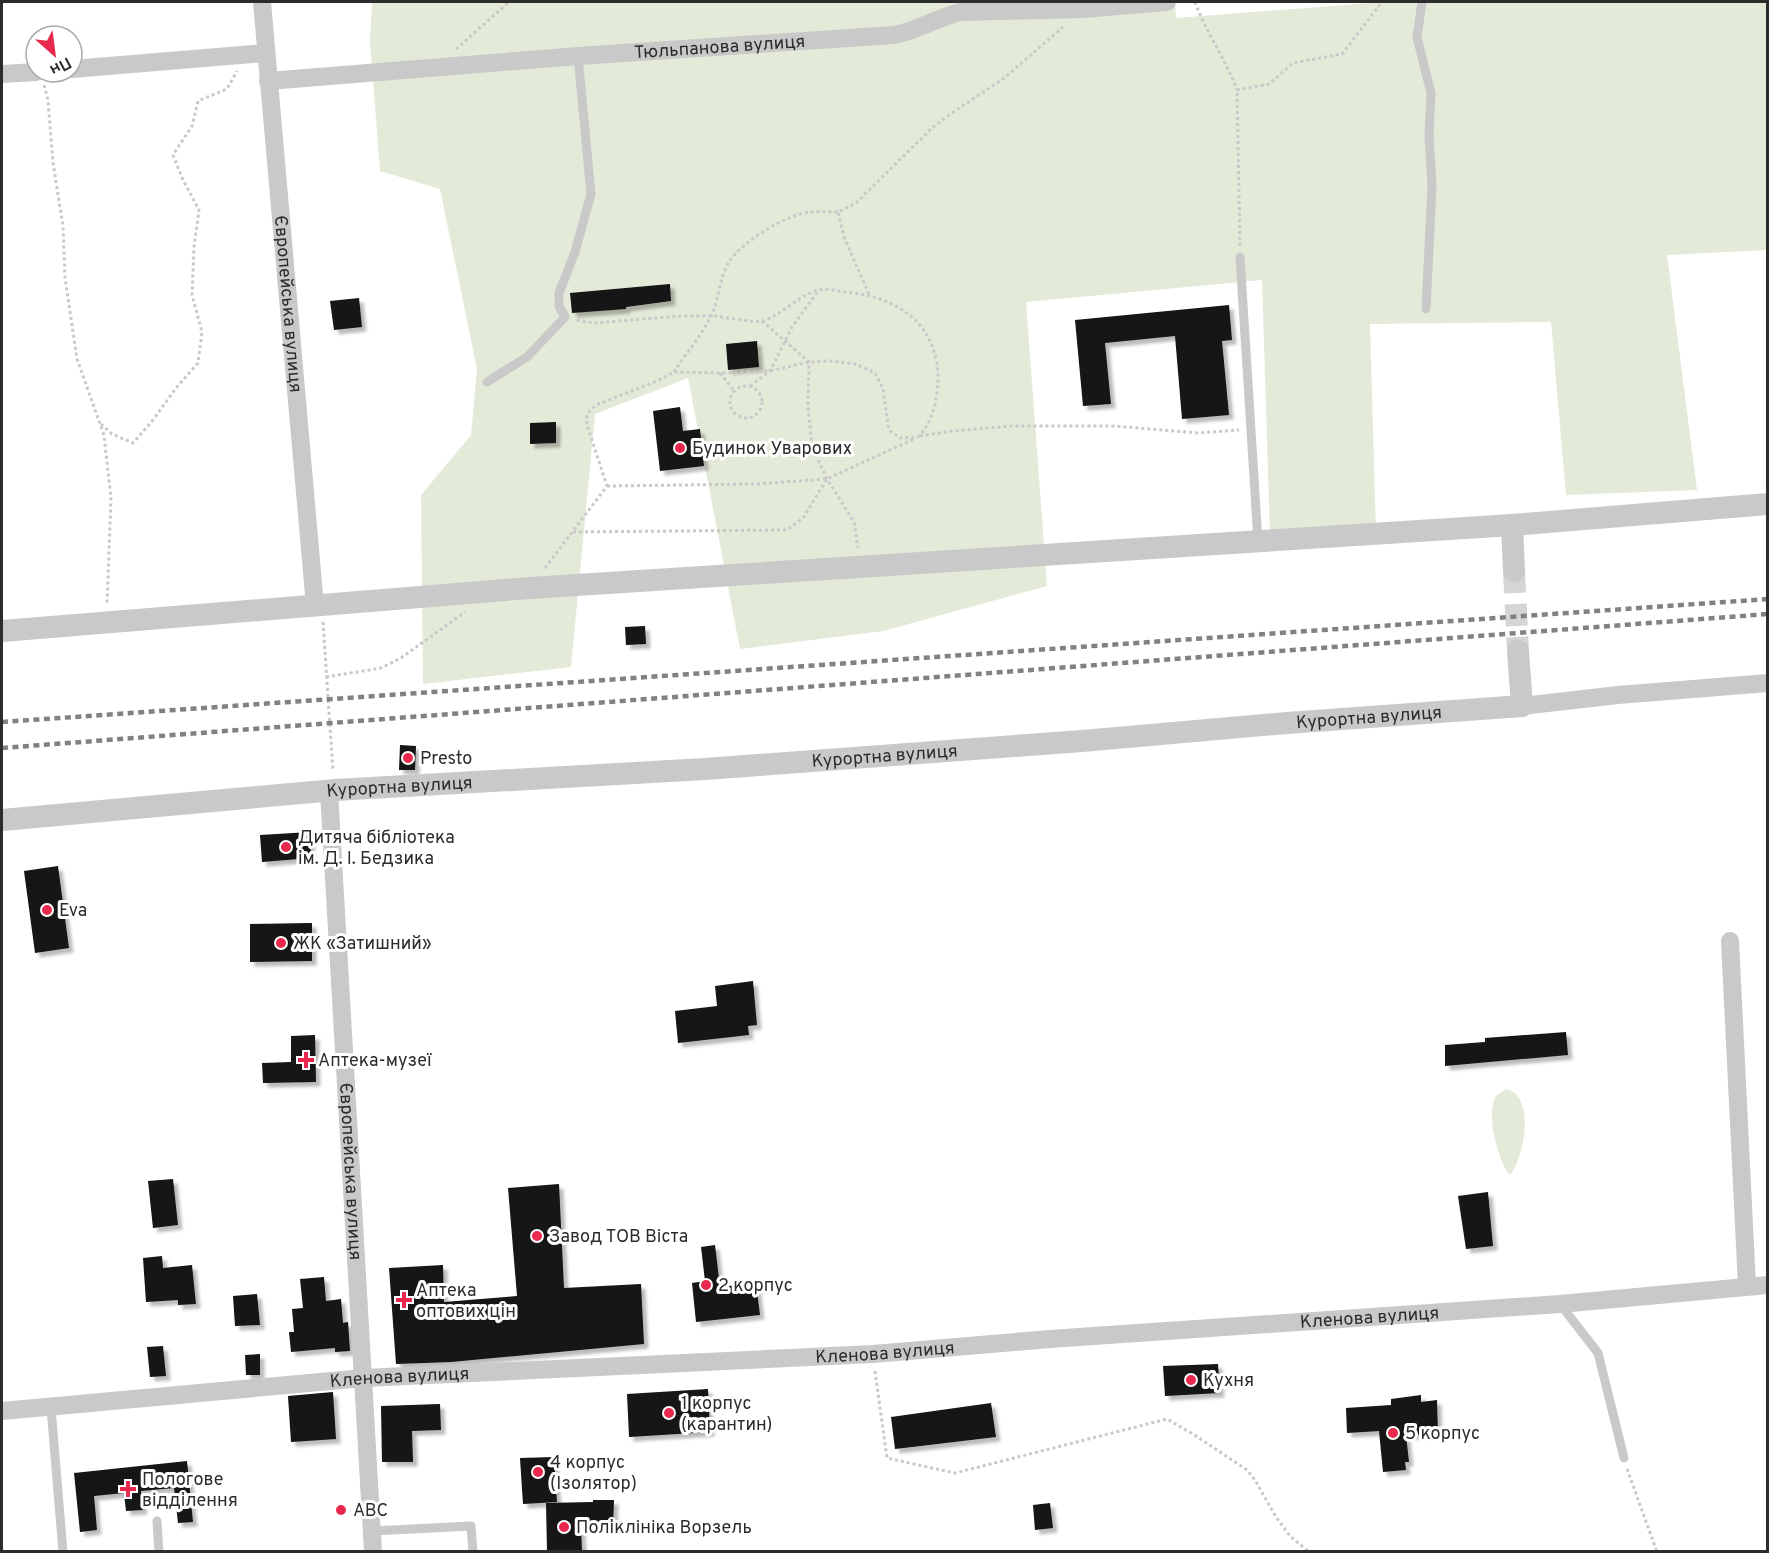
<svg xmlns="http://www.w3.org/2000/svg" width="1769" height="1553" font-family="Overpass,sans-serif">
<defs>
<filter id="shadow"><feDropShadow dx="4.5" dy="4.5" stdDeviation="1.5" flood-color="#0004"/></filter>
</defs>
<rect width="100%" height="100%" fill="#fff"/>
<g fill="#e4ead8">
<polygon points="372,2 1175,2 1176,18 1383,2 1767,2 1767,250 1667,255 1697,490 1566,495 1551,322 1370,324 1376,534 1270,535 1262,280 1026,302 1047,586 883,631 740,649 688,378 595,414 571,667 423,684 421,495 471,435 477,369 440,189 380,171 370,41"/>
<path d="M1506,1089C1536,1095 1524,1156 1511,1174L1508,1173C1498,1158 1486,1116 1495,1098C1497,1094 1502,1092 1506,1089Z"/>
</g>
<g fill="#131313" filter="url(#shadow)">
<polygon points="670,284 671,301 626,307 626,309 572,313 570,293"/>
<polygon points="359,298 362,327 334,330 330,301"/>
<polygon points="1229,305 1232,340 1222,341 1229,415 1182,419 1175,336 1105,343 1111,404 1083,406 1075,320"/>
<polygon points="757,341 759,367 728,370 726,344"/>
<polygon points="680,407 683,431 700,429 704,466 660,471 653,411"/>
<polygon points="556,422 556,443 530,444 530,423"/>
<polygon points="645,626 646,644 626,645 625,627"/>
<polygon points="400,745 416,746 415,770 399,770"/>
<polygon points="310,832 311,858 262,862 260,835"/>
<polygon points="58,866 69,948 35,953 24,871"/>
<polygon points="312,923 312,961 250,962 250,924"/>
<polygon points="753,981 757,1025 748,1026 749,1035 678,1043 675,1011 717,1006 715,986"/>
<polygon points="1566,1032 1568,1055 1445,1066 1445,1045 1485,1042 1485,1038"/>
<polygon points="315,1035 316,1082 263,1083 262,1063 291,1062 291,1036"/>
<polygon points="173,1179 178,1225 153,1228 148,1181"/>
<polygon points="559,1184 564,1288 641,1284 644,1344 451,1362 396,1364 389,1268 443,1265 444,1302 517,1296 508,1188"/>
<polygon points="1488,1192 1493,1246 1466,1249 1458,1196"/>
<polygon points="715,1245 720,1287 756,1283 760,1315 696,1322 692,1283 705,1281 701,1247"/>
<polygon points="162,1256 163,1268 192,1265 196,1304 178,1305 178,1300 146,1302 143,1258"/>
<polygon points="324,1277 326,1301 341,1299 343,1323 348,1322 350,1351 335,1352 335,1348 291,1352 289,1332 294,1332 292,1309 303,1308 300,1279"/>
<polygon points="257,1294 260,1325 235,1326 233,1296"/>
<polygon points="163,1346 166,1376 150,1377 147,1347"/>
<polygon points="260,1354 260,1375 246,1375 245,1355"/>
<polygon points="1218,1364 1220,1393 1165,1396 1163,1366"/>
<polygon points="708,1389 710,1432 629,1437 627,1394"/>
<polygon points="333,1392 336,1439 291,1442 288,1396"/>
<polygon points="1421,1395 1421,1402 1437,1400 1438,1434 1406,1435 1409,1462 1405,1462 1406,1470 1383,1472 1379,1431 1347,1433 1346,1408 1391,1405 1391,1399"/>
<polygon points="991,1403 996,1437 895,1449 891,1417"/>
<polygon points="440,1404 441,1430 412,1431 413,1462 382,1462 381,1406"/>
<polygon points="554,1457 557,1502 523,1504 520,1458"/>
<polygon points="187,1461 193,1522 178,1523 174,1488 141,1491 143,1510 126,1511 124,1493 94,1496 97,1530 80,1532 74,1473"/>
<polygon points="593,1500 614,1500 613,1527 581,1527 582,1551 547,1551 546,1503 593,1502"/>
<polygon points="1050,1503 1053,1528 1035,1530 1033,1505"/>
</g>
<g fill="none" stroke-linecap="round" stroke-linejoin="round">
<polyline stroke="#d5d5d5" stroke-width="22" stroke-dasharray="22 11" stroke-linecap="butt" points="1514,571 1518,651"/>
<g stroke="#c9c9c9" stroke-width="3" stroke-dasharray="3 3" stroke-linecap="butt">
<path d="M1195,2C1206,33 1226,59 1237,90"/>
<polyline points="456,49 509,2"/>
<polyline points="44,85 48,100 53,163 63,226 65,278 77,359 104,435 111,498 107,605"/>
<polyline points="1240,246 1237,90 1269,84 1293,63 1342,54 1382,2"/>
<polyline points="869,294 844,237 838,212 856,203 932,128 949,115 1003,79 1063,27"/>
<polyline points="762,321 809,362 808,406 812,446 827,479 854,522 858,548"/>
<path d="M674,372C686,353 703,334 712,314C719,297 720,277 729,262C741,242 787,214 810,212C819,211 828,212 838,212"/>
<polyline points="720,373 734,391"/>
<circle cx="746" cy="402" r="16"/>
<polyline points="750,386 770,371 792,327 818,291"/>
<polyline points="101,424 112,434 133,443 153,420 176,388 198,363 202,332 192,295 194,247 199,210 183,180 173,155 192,126 198,101 227,89 237,71"/>
<polyline points="920,436 953,431 1014,426 1114,426 1198,433 1239,430"/>
<polyline points="607,486 756,484 827,479 914,439"/>
<polyline points="573,532 787,530 803,518 827,479"/>
<path d="M545,568L607,486L588,428L586,419L588,413L596,405L657,381L674,372L720,373L770,371L809,362L831,361L855,364L875,373L883,389L889,430L900,438L918,437C936,419 940,388 937,364C929,316 890,296 845,292C838,291 826,288 818,290C799,295 781,316 762,321C753,323 725,317 713,316C674,315 633,320 594,323L575,320"/>
<polyline points="323,622 333,771"/>
<polyline points="326,677 381,668 401,658 465,612"/>
<polyline points="875,1371 887,1458 955,1473 1167,1419 1196,1436 1247,1470 1255,1480 1276,1517 1290,1536 1309,1552"/>
<polyline points="1627,1469 1657,1552"/>
</g>
<g stroke="#c9c9c9" stroke-width="9">
<polyline points="1422,2 1417,37 1431,93 1429,135 1432,186 1426,309"/>
<polyline points="1240,257 1258,541"/>
<polyline points="487,382 527,357 565,317 559,306 559,293 575,252 591,194 578,56"/>
<polyline points="1560,1304 1598,1353 1624,1458"/>
<polyline points="51,1408 63,1552"/>
<polyline points="157,1521 159,1552"/>
<polyline points="372,1531 471,1526 473,1552"/>
</g>
<g stroke="#c9c9c9" stroke-width="18">
<path id="s1" d="M262,2L315,606"/>
<polyline points="72,69 266,53"/>
<polyline points="2,74 36,72"/>
<path id="s2" d="M268,81L578,56L894,35C917,31 938,17 961,12L1083,9L1167,2"/>
<polyline points="1522,706 1618,695 1768,683"/>
<path id="s3" d="M329,791L373,1552"/>
<polyline points="1730,941 1747,1286"/>
<path id="s4" d="M2,1411L364,1378L873,1354L1050,1339L1560,1304L1768,1285"/>
</g>
<g stroke="#c9c9c9" stroke-width="22">
<polyline points="1512,525 1514,571"/>
<polyline points="2,631 530,588 1512,525 1768,504"/>
<path id="s5" d="M2,820L335,790L705,769L1082,741L1287,723L1522,706L1518,651"/>
</g>
<g stroke="#818181" stroke-width="4.5" stroke-dasharray="6 4.5" stroke-linecap="butt">
<polyline points="2,722 1768,599"/>
<polyline points="2,748 1768,614"/>
</g>
</g>
<g fill="#e8284d" stroke="#fff" stroke-width="2">
<circle cx="680" cy="448" r="6"/>
<circle cx="408" cy="758" r="6"/>
<circle cx="286" cy="847" r="6"/>
<circle cx="47" cy="910" r="6"/>
<circle cx="281" cy="943" r="6"/>
<path d="M303 1051h6v6h6v6h-6v6h-6v-6h-6v-6h6z"/>
<circle cx="537" cy="1236" r="6"/>
<circle cx="706" cy="1285" r="6"/>
<path d="M401 1291h6v6h6v6h-6v6h-6v-6h-6v-6h6z"/>
<circle cx="1191" cy="1380" r="6"/>
<circle cx="669" cy="1413" r="6"/>
<circle cx="1393" cy="1433" r="6"/>
<circle cx="538" cy="1472" r="6"/>
<path d="M125 1480h6v6h6v6h-6v6h-6v-6h-6v-6h6z"/>
<circle cx="341" cy="1510" r="6"/>
<circle cx="564" cy="1527" r="6"/>
</g>
<g text-anchor="middle" stroke-width="6" stroke-linejoin="round" paint-order="stroke">
<g font-size="18" fill="#2c2c2c" stroke="#fff">
<text dy="6" stroke="none"><textPath href="#s2" startOffset="453">Тюльпанова вулиця</textPath></text>
<text dy="6" stroke="none"><textPath href="#s1" startOffset="303">Європейська вулиця</textPath></text>
<text dy="6" stroke="none"><textPath href="#s5" startOffset="1371">Курортна вулиця</textPath></text>
<text dy="6" stroke="none"><textPath href="#s5" startOffset="885">Курортна вулиця</textPath></text>
<text dy="6" stroke="none"><textPath href="#s5" startOffset="399">Курортна вулиця</textPath></text>
<text dy="6" stroke="none"><textPath href="#s3" startOffset="381">Європейська вулиця</textPath></text>
<text dy="6" stroke="none"><textPath href="#s4" startOffset="1371">Кленова вулиця</textPath></text>
<text dy="6" stroke="none"><textPath href="#s4" startOffset="885">Кленова вулиця</textPath></text>
<text dy="6" stroke="none"><textPath href="#s4" startOffset="399">Кленова вулиця</textPath></text>
</g>
<g font-size="18" fill="#2c2c2c" stroke="#fff" text-anchor="start">
<text x="692" y="454">Будинок Уварових</text>
<text x="420" y="764">Presto</text>
<text x="298" y="843">Дитяча бібліотека<tspan x="298" dy="21">ім. Д. І. Бедзика</tspan></text>
<text x="59" y="916">Eva</text>
<text x="293" y="949">ЖК «Затишний»</text>
<text x="318" y="1066">Аптека-музеї</text>
<text x="549" y="1242">Завод ТОВ Віста</text>
<text x="718" y="1291">2 корпус</text>
<text x="416" y="1296">Аптека<tspan x="416" dy="21">оптових цін</tspan></text>
<text x="1203" y="1386">Кухня</text>
<text x="681" y="1409">1 корпус<tspan x="681" dy="21">(карантин)</tspan></text>
<text x="1405" y="1439">5 корпус</text>
<text x="550" y="1468">4 корпус<tspan x="550" dy="21">(Ізолятор)</tspan></text>
<text x="142" y="1485">Пологове<tspan x="142" dy="21">відділення</tspan></text>
<text x="353" y="1516">ABC</text>
<text x="576" y="1533">Поліклініка Ворзель</text>
</g>
</g>
<rect width="1769" height="1553" fill="none" stroke="#2c2c2c" stroke-width="6"/>
<g transform="translate(54 54) rotate(152)"><circle r="28" fill="#ffffff" stroke="#ababab" stroke-width="1.5"/>
<path d="M0-4.5L10 22L0 15L-10 22Z" fill="#e8284d"/>
<text y="-9" font-size="16" font-weight="bold" text-anchor="middle" fill="#2c2c2c">Пн</text>
</g>
</svg>
